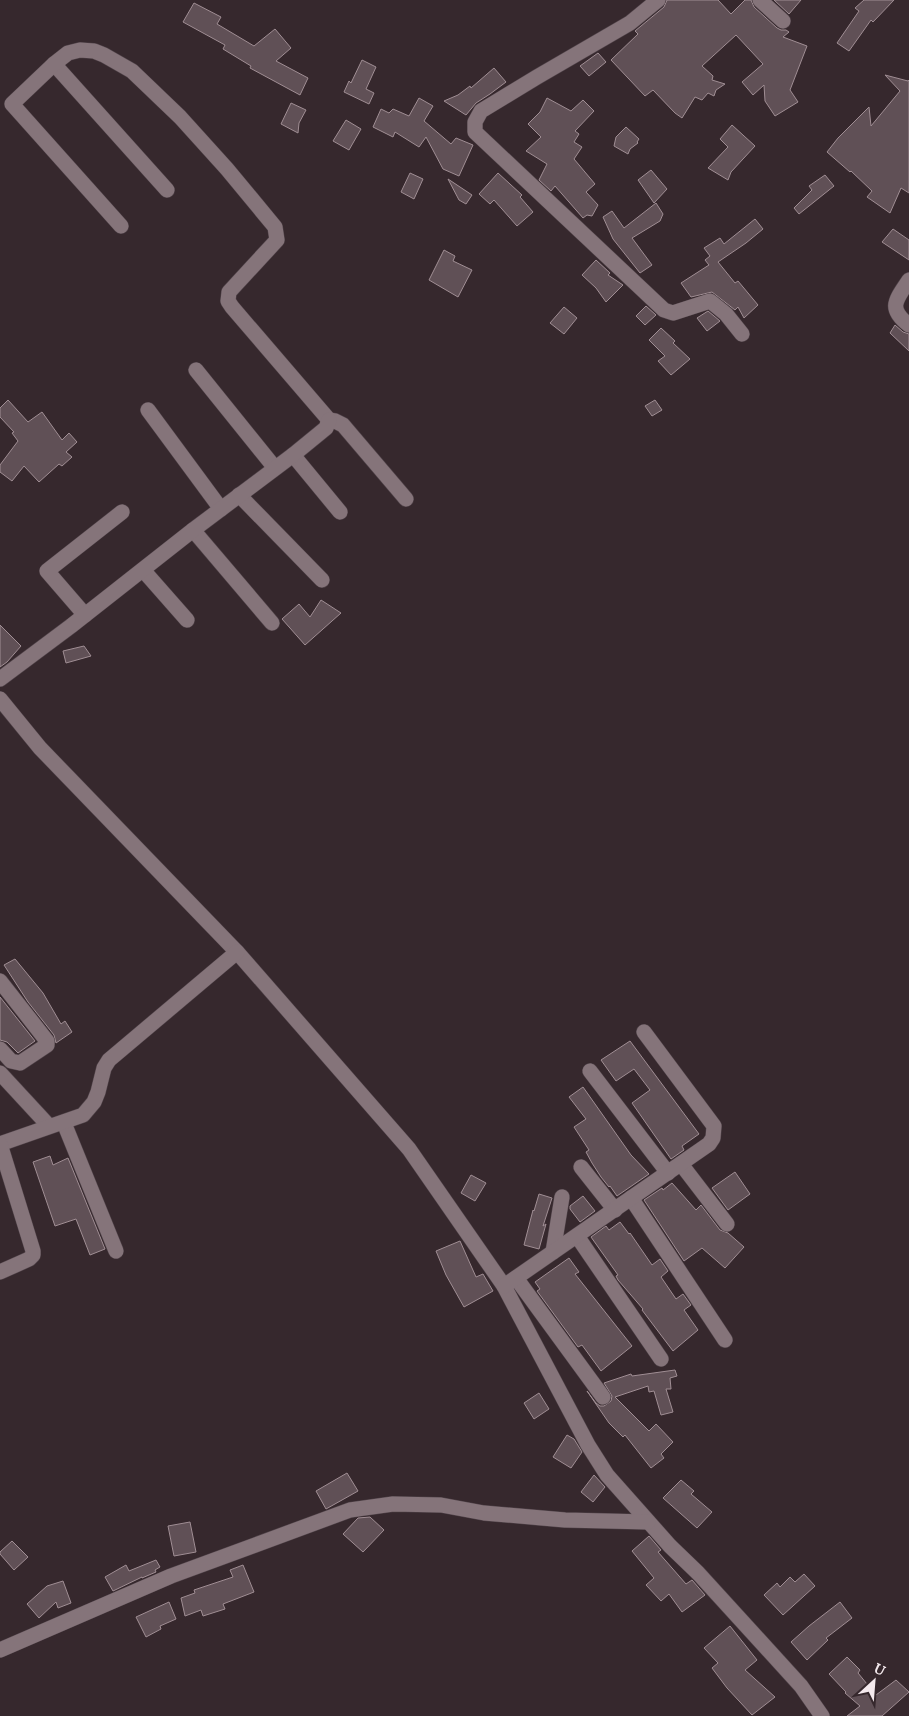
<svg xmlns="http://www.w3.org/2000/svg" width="909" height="1716" font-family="Lora,serif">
<rect width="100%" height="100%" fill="#36282d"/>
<g fill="#605056" stroke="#a08e94">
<polygon points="667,0 718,0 731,14 745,0 751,0 754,7 777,28 781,30 786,30 789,32 783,37 807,46 790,90 798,102 775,116 765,101 764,85 753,95 742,82 763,64 736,35 702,66 713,76 712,80 725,84 716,90 714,96 708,93 702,100 695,97 682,118 675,113 653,90 645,96 611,60 638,34 635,31 664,7"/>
<polygon points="774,0 801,0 789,14"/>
<polygon points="864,0 894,0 873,22 871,20 849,51 837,43 859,11 855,8"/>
<polygon points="194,3 221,17 217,24 254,46 275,29 291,48 276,61 308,78 300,95 250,68 251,66 223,49 225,45 183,22"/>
<polygon points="598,53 606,62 589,76 580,66"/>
<polygon points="362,60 376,67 366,89 374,93 369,104 344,92 349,81 351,83"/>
<polygon points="494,68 506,82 490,94 476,103 466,115 444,101 458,95 470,86 471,88"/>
<polygon points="885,75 908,81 909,80 909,193 901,188 890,213 867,197 872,191 851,171 850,172 827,152 838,138 869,107 871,126 900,91"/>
<polygon points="419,98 433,106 424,121 451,144 456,138 473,145 459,176 443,169 426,137 419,147 395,132 393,137 373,127 381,109 389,113 393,109 409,116"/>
<polygon points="547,98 571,111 583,100 594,111 575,131 579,134 574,142 582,147 574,159 595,184 586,192 598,205 592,216 587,215 583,218 555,186 551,191 539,180 547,164 526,151 541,137 528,124 540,112"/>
<polygon points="291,103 306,110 299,123 298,133 281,124"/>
<polygon points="346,120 361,129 349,150 333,141"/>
<polygon points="732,125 755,146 731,172 728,180 708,168 728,147 720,139"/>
<polygon points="626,127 639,139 637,142 638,143 630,149 628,154 614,146 616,137"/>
<polygon points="651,170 667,189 654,203 638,180"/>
<polygon points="410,173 423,179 414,199 401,192"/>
<polygon points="498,173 522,195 520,197 533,212 517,226 494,200 490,204 479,194"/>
<polygon points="825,175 834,186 799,214 794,208 812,190 809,186"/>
<polygon points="448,179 472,195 466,204 459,200"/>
<polygon points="656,203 663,214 660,221 632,238 652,265 640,273 613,239 603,217 612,211 624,228"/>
<polygon points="755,219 763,229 746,243 718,262 735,283 738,281 758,305 744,318 738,307 735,310 712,292 691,297 681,283 709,265 705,260 710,256 704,248 720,238 724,244"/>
<polygon points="893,229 909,240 909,260 882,242"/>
<polygon points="444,250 455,256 453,261 472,270 458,297 429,280"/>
<polygon points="596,260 610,273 608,275 623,285 606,302 596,288 582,275"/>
<polygon points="646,306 656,315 645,325 636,316"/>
<polygon points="564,307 577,318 564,334 550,323"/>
<polygon points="708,311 720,321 707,331 697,318"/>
<polygon points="895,325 903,332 909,334 909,351 890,333"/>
<polygon points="661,328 675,341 673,343 690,359 671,375 658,361 665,356 649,340"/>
<polygon points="8,400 28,422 42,412 62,440 69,433 77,442 66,452 72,457 62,466 59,464 39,482 24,466 12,481 0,472 0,465 18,441 12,433 14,432 0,417 0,408"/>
<polygon points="655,400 662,410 652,416 645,406"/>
<polygon points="321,600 341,613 305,645 282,619 299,604 310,617"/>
<polygon points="0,625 21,646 7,662 0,667"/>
<polygon points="84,646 91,656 66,663 63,651"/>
<polygon points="15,959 43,993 61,1024 65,1021 72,1032 56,1043 54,1035 28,1002 4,965"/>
<polygon points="0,997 35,1041 18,1053 7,1042 0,1040"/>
<polygon points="630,1041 699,1134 682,1146 684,1150 671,1159 632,1103 650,1090 634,1069 616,1081 601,1060"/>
<polygon points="583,1087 631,1155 649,1174 617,1196 610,1186 609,1187 601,1177 592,1163 586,1152 589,1150 574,1127 586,1119 569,1097"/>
<polygon points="50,1156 53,1165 68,1158 105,1249 90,1255 76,1219 55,1226 33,1162"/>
<polygon points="735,1172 750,1194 728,1210 712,1188"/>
<polygon points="471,1175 486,1183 475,1201 461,1193"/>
<polygon points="672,1183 696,1210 701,1205 720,1230 728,1233 744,1247 725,1268 702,1248 684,1261 644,1200 662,1188 663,1190"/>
<polygon points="539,1194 552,1198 543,1226 546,1224 539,1249 524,1245 533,1210 534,1211"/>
<polygon points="583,1196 595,1211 580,1222 570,1209 570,1206"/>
<polygon points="620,1222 629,1234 630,1233 652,1265 660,1259 668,1271 661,1277 676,1299 683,1294 691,1305 684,1310 698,1330 673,1351 642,1310 643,1309 618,1280 616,1276 618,1275 591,1237 606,1226 609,1230"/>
<polygon points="460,1241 476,1277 483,1274 493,1291 464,1307 446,1275 436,1251"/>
<polygon points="569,1258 579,1272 575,1274 632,1346 601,1371 582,1345 578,1347 537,1291 540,1289 535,1282"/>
<polygon points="675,1370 677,1376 670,1378 671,1389 666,1389 673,1412 661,1415 654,1391 649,1392 648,1386 615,1397 649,1431 656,1424 673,1442 661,1454 664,1458 651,1468 625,1435 623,1437 609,1423 587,1391 596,1403 600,1406 604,1406 611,1401 612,1396 604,1383 631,1374 632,1376"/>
<polygon points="539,1393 549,1409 534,1419 524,1403"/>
<polygon points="567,1435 574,1439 582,1452 571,1468 553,1457"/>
<polygon points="347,1473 358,1491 326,1509 316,1491"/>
<polygon points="594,1475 605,1487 593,1502 581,1492"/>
<polygon points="681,1480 694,1491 691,1494 712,1512 697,1528 663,1498"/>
<polygon points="370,1517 384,1530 363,1552 343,1534 358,1518"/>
<polygon points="190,1522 196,1552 174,1556 168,1526"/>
<polygon points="649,1536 661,1550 658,1552 686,1584 692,1580 705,1595 682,1612 669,1594 661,1601 646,1585 654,1578 632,1551"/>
<polygon points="12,1541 28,1557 14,1570 0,1554 0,1552"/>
<polygon points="156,1560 160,1567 155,1570 156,1572 142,1578 142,1577 113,1591 105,1577 126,1565 129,1571"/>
<polygon points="243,1565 254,1592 223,1604 225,1609 203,1616 201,1610 185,1616 181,1598 195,1593 194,1590 233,1577 230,1570"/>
<polygon points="804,1574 815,1586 783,1615 764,1595 777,1583 780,1587 790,1577 795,1582"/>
<polygon points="63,1581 71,1603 58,1608 56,1602 39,1618 27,1604 47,1586"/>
<polygon points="169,1602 176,1619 160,1626 161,1629 146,1637 136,1617"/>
<polygon points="840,1602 852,1618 826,1638 828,1640 807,1660 791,1642 809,1626"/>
<polygon points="730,1626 757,1660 745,1670 775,1697 752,1715 727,1688 712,1668 718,1663 704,1648"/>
<polygon points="847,1657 860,1670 858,1673 876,1695 896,1680 909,1692 882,1716 847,1716 860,1706 845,1693 846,1692 829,1674"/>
</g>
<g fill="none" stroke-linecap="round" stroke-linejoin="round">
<g stroke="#51444a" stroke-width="16">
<g id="minor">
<polyline points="658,0 630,23 537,77 481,111 475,122 475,132 664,310 673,313 710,301 726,314 742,334"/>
<polyline points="760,0 783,21"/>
<polyline points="54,64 167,190"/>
<polyline points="121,226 12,104 54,64 68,53 80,50 94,51 104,55 132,71 180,117 227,169 275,227 277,240 229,292 228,301 232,307 329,420"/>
<path d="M909,280C896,300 887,308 909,325"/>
<polyline points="196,370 275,468"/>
<polyline points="148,410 221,509"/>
<polyline points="329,420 335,421 343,425 406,499"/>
<polyline points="293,455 340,512"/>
<polyline points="239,495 322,580"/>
<polyline points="193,530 272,623"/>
<polyline points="143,570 187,620"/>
<polyline points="85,615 47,571 122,512"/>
<polyline points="0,679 71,626 193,530 293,455 326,428 329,420"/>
<polyline points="0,699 40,748 237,952 409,1149 504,1286 588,1445 607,1475 670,1546 698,1573 801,1686 822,1716"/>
<polyline points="0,981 47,1041 47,1045 20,1063 11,1061 0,1049"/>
<polyline points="590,1071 668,1173"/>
<polyline points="0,1073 49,1126"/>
<polyline points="64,1123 116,1251"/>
<polyline points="0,1144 83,1115 94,1102 98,1092 104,1068 109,1060 237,952"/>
<polyline points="681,1164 727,1224"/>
<polyline points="581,1167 615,1210"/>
<polyline points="631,1198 725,1340"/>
<polyline points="577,1236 661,1359"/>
<polyline points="553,1252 562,1197"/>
<polyline points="0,1272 29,1259 33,1255 33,1251 0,1144"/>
<polyline points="516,1278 603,1397"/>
<polyline points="504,1286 709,1144 713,1138 714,1126 644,1032"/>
<polyline points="0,1650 171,1576 350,1510 393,1504 441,1505 484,1513 565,1520 648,1522"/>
</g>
</g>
<use href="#minor" stroke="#85747a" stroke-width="15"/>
</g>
<g transform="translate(874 1681) rotate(26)" stroke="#36282d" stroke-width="4" paint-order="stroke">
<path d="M0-4L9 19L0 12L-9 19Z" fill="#f4e9ed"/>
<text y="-8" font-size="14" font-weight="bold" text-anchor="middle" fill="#f4e9ed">U</text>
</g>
</svg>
